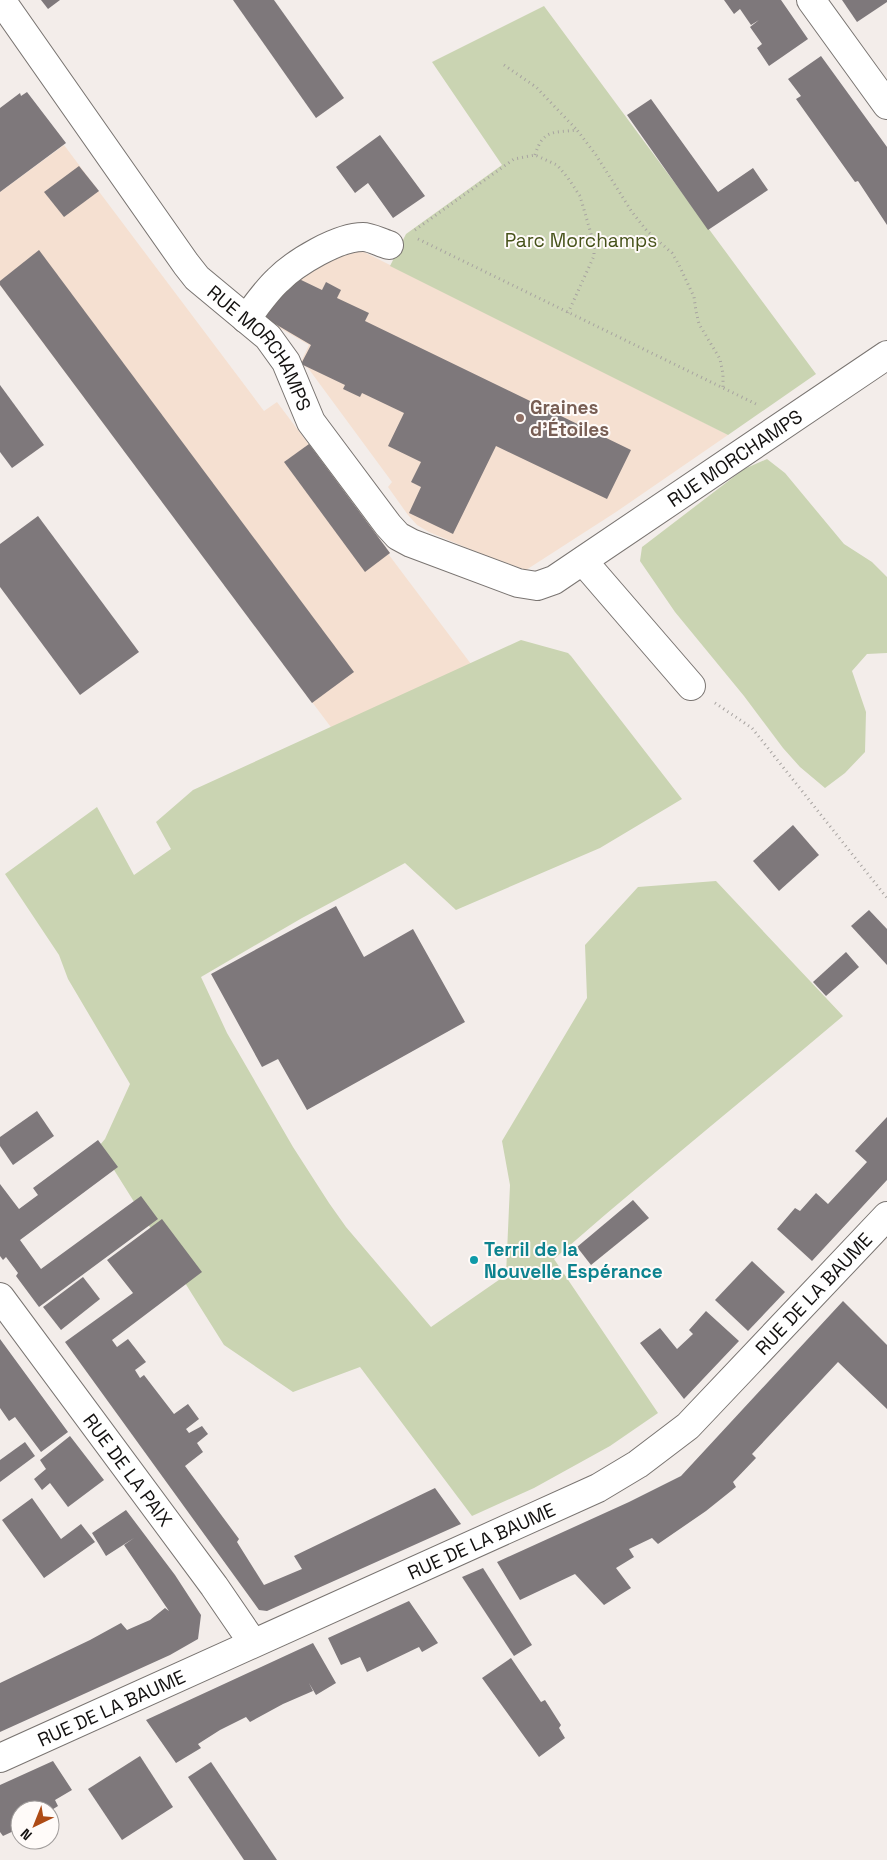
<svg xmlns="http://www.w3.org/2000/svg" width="887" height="1860" font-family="'Space Grotesk',sans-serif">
<rect width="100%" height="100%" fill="#f3edea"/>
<g fill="#f5e0d1">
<polygon points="64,145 264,411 277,402 390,553 389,555 474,668 354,758 0,285 0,192"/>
<polygon points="358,249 662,401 728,435 616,512 526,570 484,555 429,532 417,525 408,515 388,487 392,482 308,368 300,364 309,345 266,320 298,276"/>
</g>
<g fill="#cad4b2">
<polygon points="544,6 816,374 728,435 390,266 406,234 502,165 432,62"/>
<polygon points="767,459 785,473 844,544 872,562 887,577 887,653 867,654 852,671 866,712 865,752 845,773 825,788 800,767 783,748 744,696 675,612 640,561 642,547 646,544 744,469"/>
<path d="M521,640L568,653L571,656L682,799L600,848L456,910L405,863L302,918L201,977L227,1033L293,1147L329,1203L346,1227L431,1327L506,1275L510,1185L502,1141L587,998L585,945L638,887L716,881L843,1016C747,1097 649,1176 554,1259L658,1413L610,1446L534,1488L472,1516L360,1367L293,1392L224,1345L99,1146L105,1139L130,1084L68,979L59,955L5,874L97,807L134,875L171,849L156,822L193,790Z"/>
</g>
<g fill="#7e787b">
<polygon points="41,0 60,0 48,9"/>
<polygon points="233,0 274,0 344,98 316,118"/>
<polygon points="724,0 781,0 808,39 769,66 757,48 762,44 750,27 759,20 751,25 740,9 734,14"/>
<polygon points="842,0 887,0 887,2 857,22"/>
<polygon points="821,56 887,147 887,225 858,181 855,182 796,99 801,96 788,79"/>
<polygon points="27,92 66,143 0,192 0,108 20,93 21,96"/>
<polygon points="651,99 718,192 753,168 768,190 708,230 627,115"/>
<polygon points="380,135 425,196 393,218 368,183 355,193 336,167"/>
<polygon points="79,166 99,191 64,217 44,192"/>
<polygon points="39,250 354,672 312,703 0,285 0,281"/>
<polygon points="297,278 322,290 326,282 341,290 337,298 369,313 365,321 631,450 607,499 496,446 453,534 409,513 421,487 411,482 421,462 388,446 404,413 362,393 360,397 343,389 345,385 301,364 311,345 265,318 262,321 269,309"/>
<polygon points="0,385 44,445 12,468 0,452"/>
<polygon points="309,444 390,553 365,572 284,462"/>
<polygon points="38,516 139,652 80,695 0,587 0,544"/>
<polygon points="793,825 819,855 779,891 753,861"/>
<polygon points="336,906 364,957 413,929 465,1022 307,1110 278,1059 262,1067 211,974"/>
<polygon points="869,910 887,929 887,965 851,926"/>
<polygon points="846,952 859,967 826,996 813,982"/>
<polygon points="37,1111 54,1136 13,1165 0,1146 0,1137"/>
<polygon points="887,1117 887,1180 812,1261 777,1229 795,1208 800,1211 816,1193 828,1204 867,1162 855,1151"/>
<polygon points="98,1140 118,1167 20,1240 41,1269 141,1196 158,1219 39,1307 16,1276 18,1273 6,1257 3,1260 0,1256 0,1184 19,1209 38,1195 33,1188"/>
<polygon points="633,1200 649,1218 591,1265 577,1247"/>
<polygon points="162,1219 202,1272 112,1340 117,1347 128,1339 146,1362 135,1370 140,1378 144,1375 174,1414 188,1404 199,1419 186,1429 189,1433 202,1426 208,1434 197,1443 203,1452 185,1466 239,1539 237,1542 264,1585 302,1569 294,1556 435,1488 461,1524 267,1611 259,1610 65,1342 133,1293 107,1260"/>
<polygon points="752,1261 785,1292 748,1331 715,1300"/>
<polygon points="83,1277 100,1299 61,1330 43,1307"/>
<polygon points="843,1301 887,1345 887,1409 838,1362 752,1454 756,1458 733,1482 736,1487 706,1511 658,1544 652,1538 629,1549 634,1557 616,1568 631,1588 604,1605 575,1574 520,1600 497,1562 629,1502 681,1476"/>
<polygon points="706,1311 739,1341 684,1399 640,1343 660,1328 677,1349 693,1334 689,1330"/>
<polygon points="0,1339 68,1432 41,1452 15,1417 9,1421 0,1408"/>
<polygon points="70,1436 104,1480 68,1507 50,1483 42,1490 34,1479 46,1469 40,1460"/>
<polygon points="25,1442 35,1456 0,1482 0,1460"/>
<polygon points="32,1498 61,1539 81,1524 95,1542 44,1578 2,1520"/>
<polygon points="126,1510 175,1575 201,1615 198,1639 170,1655 0,1732 0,1683 90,1640 121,1623 127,1630 150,1620 165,1608 169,1611 124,1545 134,1538 106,1556 92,1533"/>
<polygon points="483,1568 532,1645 514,1656 462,1577"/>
<polygon points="409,1601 438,1643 422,1652 419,1647 367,1672 360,1657 341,1665 328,1638"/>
<polygon points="313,1643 336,1683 316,1695 309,1683 313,1691 283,1704 250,1722 246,1717 220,1730 198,1744 201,1748 176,1763 146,1720"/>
<polygon points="511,1658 541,1702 545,1700 561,1725 559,1728 565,1738 539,1757 482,1678"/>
<polygon points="140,1756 173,1807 122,1840 88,1789"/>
<polygon points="53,1761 72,1790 55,1800 58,1806 50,1811 20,1810 20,1828 3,1836 0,1832 0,1785"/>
<polygon points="211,1762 277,1860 244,1860 188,1777"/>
</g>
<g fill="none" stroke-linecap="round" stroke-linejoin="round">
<g stroke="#797471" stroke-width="30">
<g id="minor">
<path id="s1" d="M1,0L186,264L197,278L268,337L286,362L311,422L388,525L398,536L411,543L518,583L537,586L554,580L887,355"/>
<polyline points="811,0 887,105"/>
<path d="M246,319C256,306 266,291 278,280C296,262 338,237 363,237C371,237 381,243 389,245"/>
<polyline points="583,561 691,686"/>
<path id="s2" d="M0,1297L214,1586L253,1643"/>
<path id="s3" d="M0,1758L598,1488L638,1464L688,1426L887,1216"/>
</g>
</g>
<g stroke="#a7a3a0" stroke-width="3" stroke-dasharray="1 4" stroke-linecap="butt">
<polyline points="504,65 536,87 577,130"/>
<path d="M535,155C543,129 553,133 577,130L596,155L632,212L647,231L672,253L679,265L694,297L696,311L699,324L720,359L723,374V388"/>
<polyline points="415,230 514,159 535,155 557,165 568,178 580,196 594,244 594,256 568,313"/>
<polyline points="418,239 758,405"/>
<polyline points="715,703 752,728 887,898"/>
</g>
<use href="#minor" stroke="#fff" stroke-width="28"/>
</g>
<circle fill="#8d6e63" stroke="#fffbf9" stroke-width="2" cx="520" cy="418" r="5"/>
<circle fill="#0f9aa8" stroke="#fffbf9" stroke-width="2" cx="474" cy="1260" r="5"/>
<g text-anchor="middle" stroke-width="4" stroke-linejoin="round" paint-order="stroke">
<g font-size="19" fill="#465219" stroke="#fffbf9">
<text x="581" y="247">Parc Morchamps</text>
</g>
<g font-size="19" fill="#131110" stroke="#fffbf9">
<text dy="7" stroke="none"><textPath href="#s1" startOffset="436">RUE MORCHAMPS</textPath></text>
<text dy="7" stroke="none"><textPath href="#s1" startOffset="1056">RUE MORCHAMPS</textPath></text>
<text dy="7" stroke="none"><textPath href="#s3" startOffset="948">RUE DE LA BAUME</textPath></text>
<text dy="7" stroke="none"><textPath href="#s2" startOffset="215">RUE DE LA PAIX</textPath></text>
<text dy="7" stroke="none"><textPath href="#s3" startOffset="528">RUE DE LA BAUME</textPath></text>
<text dy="7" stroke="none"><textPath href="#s3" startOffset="122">RUE DE LA BAUME</textPath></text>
</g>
<g font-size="19" font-weight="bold" fill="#785e54" stroke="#fffbf9" text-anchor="start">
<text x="530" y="414">Graines<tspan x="530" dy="22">d'Étoiles</tspan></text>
</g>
<g font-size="19" font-weight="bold" fill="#0d838f" stroke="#fffbf9" text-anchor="start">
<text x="484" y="1256">Terril de la<tspan x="484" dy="22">Nouvelle Espérance</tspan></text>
</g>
</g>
<g transform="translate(35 1825) rotate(223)"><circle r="24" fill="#fffbf9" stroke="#a19d9c"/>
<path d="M0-4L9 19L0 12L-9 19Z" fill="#ae4b15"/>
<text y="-8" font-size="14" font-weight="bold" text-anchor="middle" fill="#131110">N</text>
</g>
</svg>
